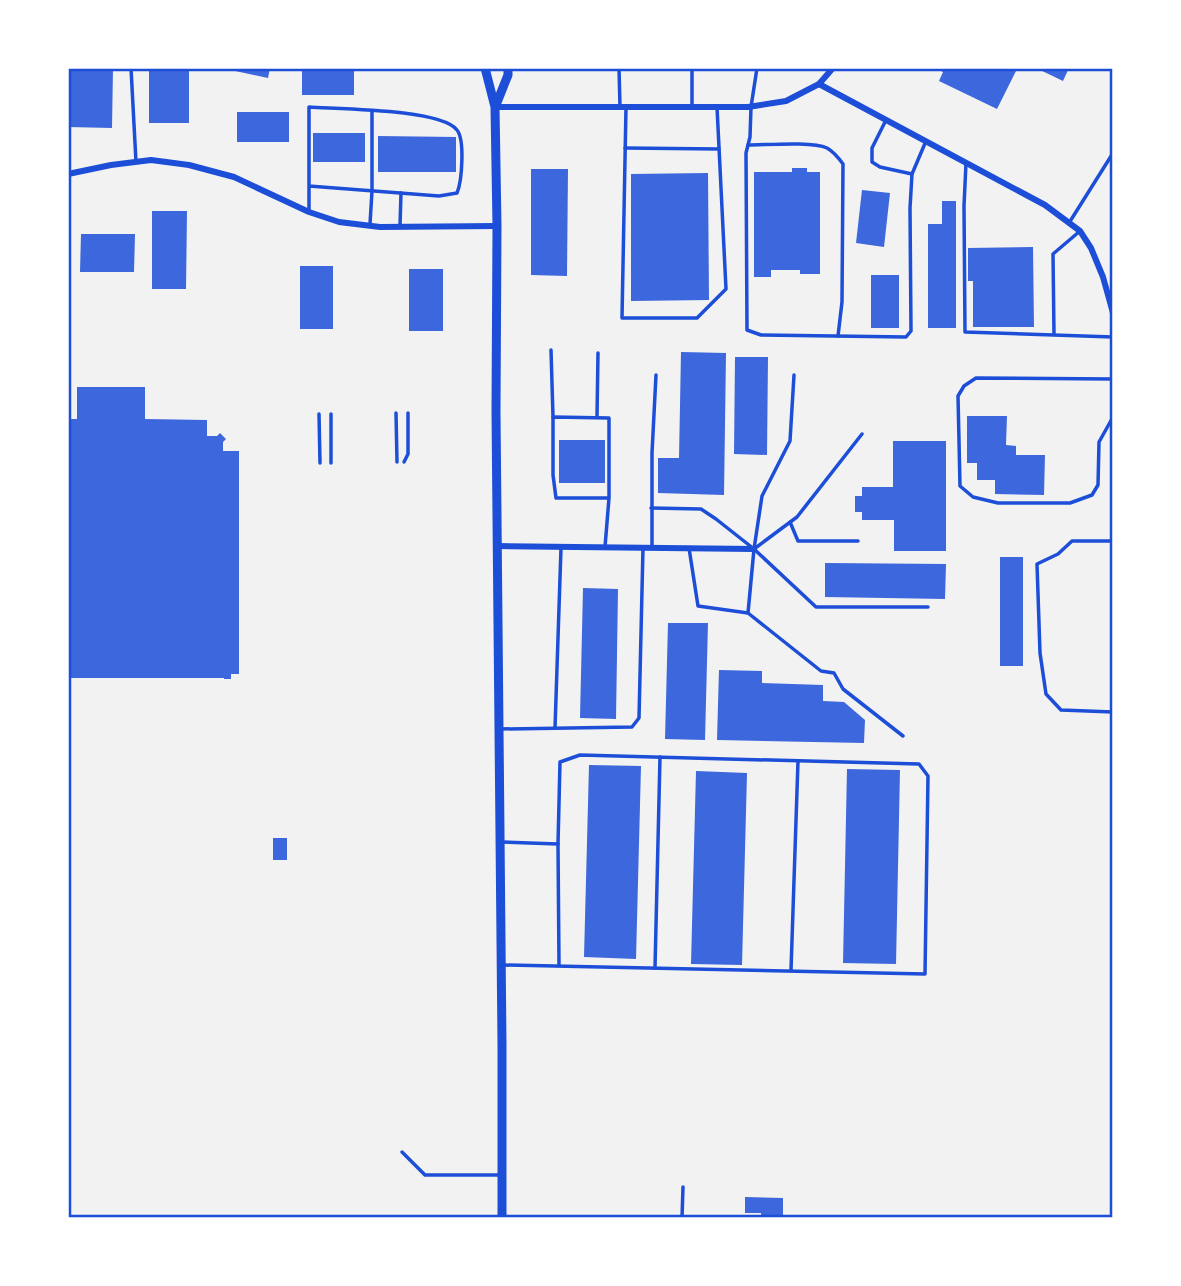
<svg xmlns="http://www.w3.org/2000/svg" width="1181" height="1286" font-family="'Fira Sans',sans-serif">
<rect width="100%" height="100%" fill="#f2f2f2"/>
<g fill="#3d67dc">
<polygon points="68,68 113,68 112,128 68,127"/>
<rect x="149" y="68" width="40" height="55"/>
<polygon points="226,68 270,68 268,78 226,69"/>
<polygon points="936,68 1010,68 1016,71 997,109 939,81 943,72"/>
<polygon points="1036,68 1069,68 1063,81"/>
<rect x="302" y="69" width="52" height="26"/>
<rect x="237" y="112" width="52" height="30"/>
<rect x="313" y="133" width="52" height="29"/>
<polygon points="378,136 456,137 456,172 378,172"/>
<polygon points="792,168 807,168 807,172 820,172 820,274 800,274 800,270 771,270 771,277 754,277 754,172 792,172"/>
<polygon points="531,169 568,169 567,276 531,275"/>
<polygon points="708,173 709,300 631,301 631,174"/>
<polygon points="862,190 890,193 884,247 856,243"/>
<polygon points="942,201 956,201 956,328 928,328 928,224 942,224"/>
<polygon points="152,211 187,211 186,289 152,289"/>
<polygon points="81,234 135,234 134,272 80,272"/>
<polygon points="1033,247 1034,327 973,327 973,281 968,281 968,248"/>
<rect x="300" y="266" width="33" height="63"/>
<rect x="409" y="269" width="34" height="62"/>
<rect x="871" y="275" width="28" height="53"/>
<polygon points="681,352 726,353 724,495 658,493 658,458 679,458"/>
<polygon points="735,357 768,357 767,455 734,454"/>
<polygon points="77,387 145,387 145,419 207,420 207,436 217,436 220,433 226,439 223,442 223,451 239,451 239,674 231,674 231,679 224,679 224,678 68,678 68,419 77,419"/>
<polygon points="967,416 1007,416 1006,445 1016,446 1016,455 1045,455 1044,495 995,494 995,480 977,480 977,463 967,463"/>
<rect x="559" y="440" width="46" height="43"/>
<polygon points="893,441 946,441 946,551 894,551 894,520 862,520 862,512 855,512 855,496 862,496 862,487 893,487"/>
<rect x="1000" y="557" width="23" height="109"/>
<polygon points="825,563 946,564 945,599 825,597"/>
<polygon points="583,588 618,589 616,719 580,718"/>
<polygon points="668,623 708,623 705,740 665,739"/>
<polygon points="719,670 762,671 762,683 823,685 823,701 844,702 865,720 864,743 717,740"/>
<polygon points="589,765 641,766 636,959 584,957"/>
<polygon points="847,769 900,770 896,964 843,963"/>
<polygon points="696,771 747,773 742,965 691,964"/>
<rect x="273" y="838" width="14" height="22"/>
<polygon points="745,1197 783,1198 783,1218 761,1218 761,1213 745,1213"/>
</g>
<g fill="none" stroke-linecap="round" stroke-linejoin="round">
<g stroke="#1d4ed8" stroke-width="3.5">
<polyline points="131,68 136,162"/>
<polyline points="619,68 620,107"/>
<polyline points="692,68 692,107"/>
<polyline points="757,68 751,107 750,137 746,153 747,330 761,335 906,337 911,331 910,208 912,174 926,141"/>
<polyline points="626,107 622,318 697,318 726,289 717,107"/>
<polyline points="886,120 872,148 872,162 880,167 912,174"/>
<path d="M748,145C766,145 812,141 827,148C834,152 838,157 843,164L842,302L838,336"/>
<polyline points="625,148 719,149"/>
<polyline points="966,163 964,206 965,332 1113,337"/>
<path d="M309,212V107C338,109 441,109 457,130C465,140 462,181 457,193L439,196L309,186"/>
<polyline points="1069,223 1113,153"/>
<polyline points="370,224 372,191 372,111"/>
<polyline points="400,226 401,193"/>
<polyline points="1054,334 1053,254 1080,231"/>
<polyline points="551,350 553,417"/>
<polyline points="1113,379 976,378 964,386 958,396 960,486 973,497 998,503 1070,503 1092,495 1098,485 1099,442 1113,417"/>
<polyline points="396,413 397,462"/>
<polyline points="319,414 320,463"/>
<polyline points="331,414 331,463"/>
<polyline points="597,417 598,353"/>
<polyline points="404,462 408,454 408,413"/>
<polyline points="651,508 701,509 716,519 754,549 816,607 928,607"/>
<polyline points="790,522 798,541 858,541"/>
<polyline points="1113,541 1072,541 1058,554 1037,564 1040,653 1046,694 1061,710 1113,712"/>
<polyline points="605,547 609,498 609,418 553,417 553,475 556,498 609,498"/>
<polyline points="652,548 652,453 656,375"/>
<polyline points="689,548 698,606 748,613 821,671 834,673 843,689 903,736"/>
<polyline points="754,549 797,517 862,434"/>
<polyline points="748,613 754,549 762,496 790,441 794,375"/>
<polyline points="555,728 561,548"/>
<polyline points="500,729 632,727 639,718 643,548"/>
<polyline points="501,842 558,844 560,762 580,755 919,764 928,776 925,974 504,965"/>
<polyline points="558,844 559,965"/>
<polyline points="655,968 660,757"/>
<polyline points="791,970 798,761"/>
<polyline points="402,1152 425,1175 500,1175"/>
<polyline points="682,1218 683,1187"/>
</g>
<g stroke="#1d4ed8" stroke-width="6">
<polyline points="819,84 1045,205 1080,231 1091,248 1103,277 1113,313"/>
<polyline points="495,107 748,107 786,101 819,84 833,68"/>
<polyline points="68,174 111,165 151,160 189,165 234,177 309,212 339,222 380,227 497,226"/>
<polyline points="497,546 754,549"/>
</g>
<g stroke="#1d4ed8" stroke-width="9">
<polyline points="485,68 495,107 497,226 496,411 502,1046 502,1218"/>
<polyline points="496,105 508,75 508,68"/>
</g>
</g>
<rect width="1181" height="1286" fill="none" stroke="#ffffff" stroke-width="140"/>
<rect x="70" y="70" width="1041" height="1146" fill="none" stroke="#1d4ed8" stroke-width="2.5"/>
</svg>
